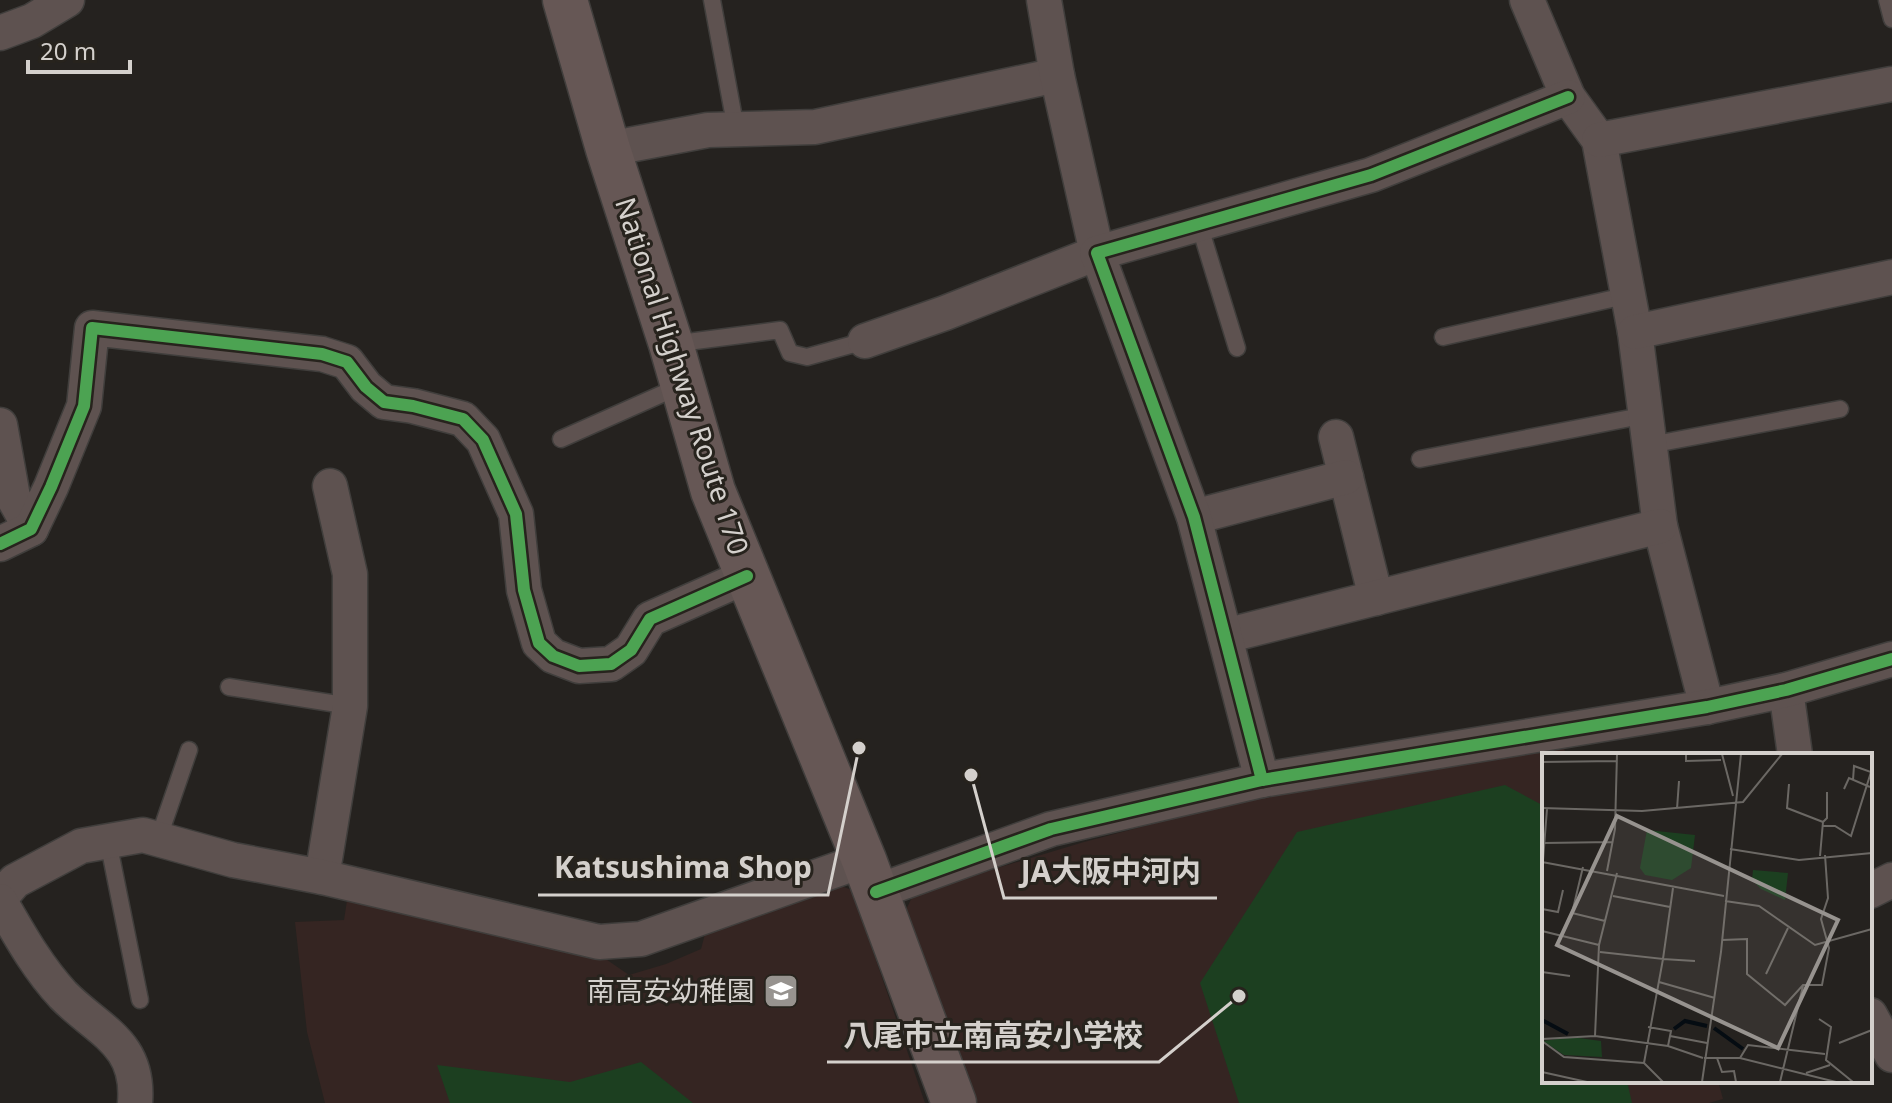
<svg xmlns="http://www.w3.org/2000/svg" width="1892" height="1103" font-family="'Noto Sans','Noto Sans JP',sans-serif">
<rect width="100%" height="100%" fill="#25221f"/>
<g fill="#352522">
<polygon points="1564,748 1566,755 1544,755 1544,1081 1718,1081 1723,1099 1709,1103 972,1103 905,912 914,893 1084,842 1263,795"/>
<polygon points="838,885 852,890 925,1103 325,1103 307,1032 295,922 344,920 348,894 597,953 629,975 666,964 701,949 705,934"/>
</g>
<g fill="#1c3f20">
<polygon points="1505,785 1544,806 1544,1081 1627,1081 1632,1103 1239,1103 1200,983 1297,832"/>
<polygon points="641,1062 693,1103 450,1103 437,1065 570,1082"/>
</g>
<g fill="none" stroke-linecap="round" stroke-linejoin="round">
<g stroke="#403e3c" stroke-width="19">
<g id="lane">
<polyline points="712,0 736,129"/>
<polyline points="1887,0 1892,19"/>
<polyline points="1199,224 1237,348"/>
<polyline points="1443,337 1629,295"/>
<polyline points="672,344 780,330 790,353 807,357 865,341"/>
<polyline points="561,439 680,386"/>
<polyline points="1650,445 1840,409"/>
<polyline points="1420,459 1646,415"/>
<polyline points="229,687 350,706"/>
<polyline points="158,840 189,750"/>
<polyline points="108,841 140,1000"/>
</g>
</g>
<g stroke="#403e3c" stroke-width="37">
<g id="street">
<polyline points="1527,0 1568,97 1599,140 1635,332 1660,526 1707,707"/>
<polyline points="0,33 32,21 67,0"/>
<polyline points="1599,140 1892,84"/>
<polyline points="608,149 708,130 815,127 1057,75"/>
<polyline points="1635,332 1892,277"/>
<polyline points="865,341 945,313 1097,253 1057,75 1044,0"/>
<polyline points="0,425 13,497 31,529"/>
<polyline points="1336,437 1376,598"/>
<polyline points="1194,517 1346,477"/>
<polyline points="0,544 31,529 51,487 84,406 92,328 322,354 347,362 366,387 384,402 413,406 463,419 483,440 516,514 524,590 539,643 553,656 579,666 611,664 631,650 650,619 747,576"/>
<polyline points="1225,636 1660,526"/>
<polyline points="1786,690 1795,755"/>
<polyline points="1262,780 1194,517 1097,253 1371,175 1568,97"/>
<polyline points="322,877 350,706 350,574 330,486"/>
<polyline points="1870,891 1892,880"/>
<polyline points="876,892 1051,829 1262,780 1707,707 1786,690 1892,659"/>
<polyline points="0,898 15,881 81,846 143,835 233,860 322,877 599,942 641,939 864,860"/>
<path d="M0,901C19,934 37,967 63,995C98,1031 140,1042 135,1103"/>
<polyline points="1870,1015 1892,1055"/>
</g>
</g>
<g stroke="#403e3c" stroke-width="47">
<polyline id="highway" points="565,0 608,149 671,344 713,491 864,860 954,1103"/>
</g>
<use href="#lane" stroke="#5e5250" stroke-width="16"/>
<use href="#street" stroke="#5e5250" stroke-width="34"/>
<use href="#highway" stroke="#665755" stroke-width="44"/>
<g stroke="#27231d" stroke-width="17">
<g id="cycleway">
<polyline points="0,544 31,529 51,487 84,406 92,328 322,354 347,362 366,387 384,402 413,406 463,419 483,440 516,514 524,590 539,643 553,656 579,666 611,664 631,650 650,619 747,576"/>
<polyline points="1262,780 1194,517 1097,253 1371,175 1568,97"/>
<polyline points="876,892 1051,829 1262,780 1707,707 1786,690 1892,659"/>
</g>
</g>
<use href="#cycleway" stroke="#4ca352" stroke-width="12"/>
</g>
<defs>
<g id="school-square" transform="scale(1.8)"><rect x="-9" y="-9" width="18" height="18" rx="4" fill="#97938f" stroke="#27231d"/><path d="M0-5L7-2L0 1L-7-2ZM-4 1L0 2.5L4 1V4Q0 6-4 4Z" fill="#fff"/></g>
</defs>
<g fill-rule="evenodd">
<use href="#school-square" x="781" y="991"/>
</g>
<g text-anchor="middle" stroke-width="6" stroke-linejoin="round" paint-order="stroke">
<g font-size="28" fill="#d4d0cc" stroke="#27231d">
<text transform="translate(682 376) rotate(72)" y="10">National Highway Route 170</text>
</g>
<g font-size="28" fill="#d4d0cc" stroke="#27231d" text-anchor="end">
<text x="755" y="1001">南高安幼稚園</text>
</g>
</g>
<g transform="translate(1542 753)">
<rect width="330" height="330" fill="#25221f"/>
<path d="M105,77L153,82L149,115L130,127L103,122L98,115ZM211,117L246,120L243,147L219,136L210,127ZM30,284L59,288L60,304L22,302L1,288Z" fill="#1c3f20"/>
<path fill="none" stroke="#050c12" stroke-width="4" d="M0,267L26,281M172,275L201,296M132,276L143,268L165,273"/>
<path fill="none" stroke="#6b6864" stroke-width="2" d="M144,1V8L179,7M180,1L191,43M0,9L74,8M247,31L245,55L281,69L278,103M302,36L307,25L328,34M0,55L100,58L201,49L240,1M135,56L137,28M281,69L285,65V39M280,73H293L309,83L329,19L312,13L311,27M2,90L71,89M188,96L257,107L330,100M0,109L182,143M41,114L30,160L63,168M65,118L73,76L75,1M0,120L5,56M71,143L128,154M183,148L217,153L273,192L330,176M0,156L16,159L21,137M0,178L57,192M180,187L205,186V221L243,252L261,232H280L287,195L279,166L286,145L283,102M58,199L121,206L131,135M0,219L28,223M224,221L246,175M117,229L173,245M277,266L289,274L284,307L311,329M106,274L129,278L126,293M53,283L57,192L75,120M128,283L165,290M0,286L53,283L126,293L161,305M0,288L22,304L102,310L121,329M297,290L330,277M162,305H198L294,329M175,305L180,319L192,318L194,329M198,305L206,292L283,301M102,310L121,206L153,208M0,319L45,329M264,320L288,312M160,329L179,199L199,1M238,329L261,233"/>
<path fill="#97938f" fill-opacity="0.15" stroke="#97938f" stroke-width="4" d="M75,63L296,167L236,295L15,192Z"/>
<rect width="330" height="330" fill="none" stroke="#d4d0cc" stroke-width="4"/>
</g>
<path fill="none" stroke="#d4d0cc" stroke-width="3" d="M859 748L828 895H538M971 775L1004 898H1217M1239 996L1159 1062H827"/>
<g fill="#d4d0cc" stroke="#27231d" stroke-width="3">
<circle cx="859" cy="748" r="8"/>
<circle cx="971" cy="775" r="8"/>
<circle cx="1239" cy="996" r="8"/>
</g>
<g font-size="30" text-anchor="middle" font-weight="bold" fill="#d4d0cc" stroke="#27231d" stroke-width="6" stroke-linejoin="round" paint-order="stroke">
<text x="683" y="878">Katsushima Shop</text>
<text x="1111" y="882">JA大阪中河内</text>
<text x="993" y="1046">八尾市立南高安小学校</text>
</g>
<path d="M28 60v12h102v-12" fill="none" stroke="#d4d0cc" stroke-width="4"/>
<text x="40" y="60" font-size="24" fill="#d4d0cc" stroke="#27231d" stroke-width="6" paint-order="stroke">20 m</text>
</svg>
